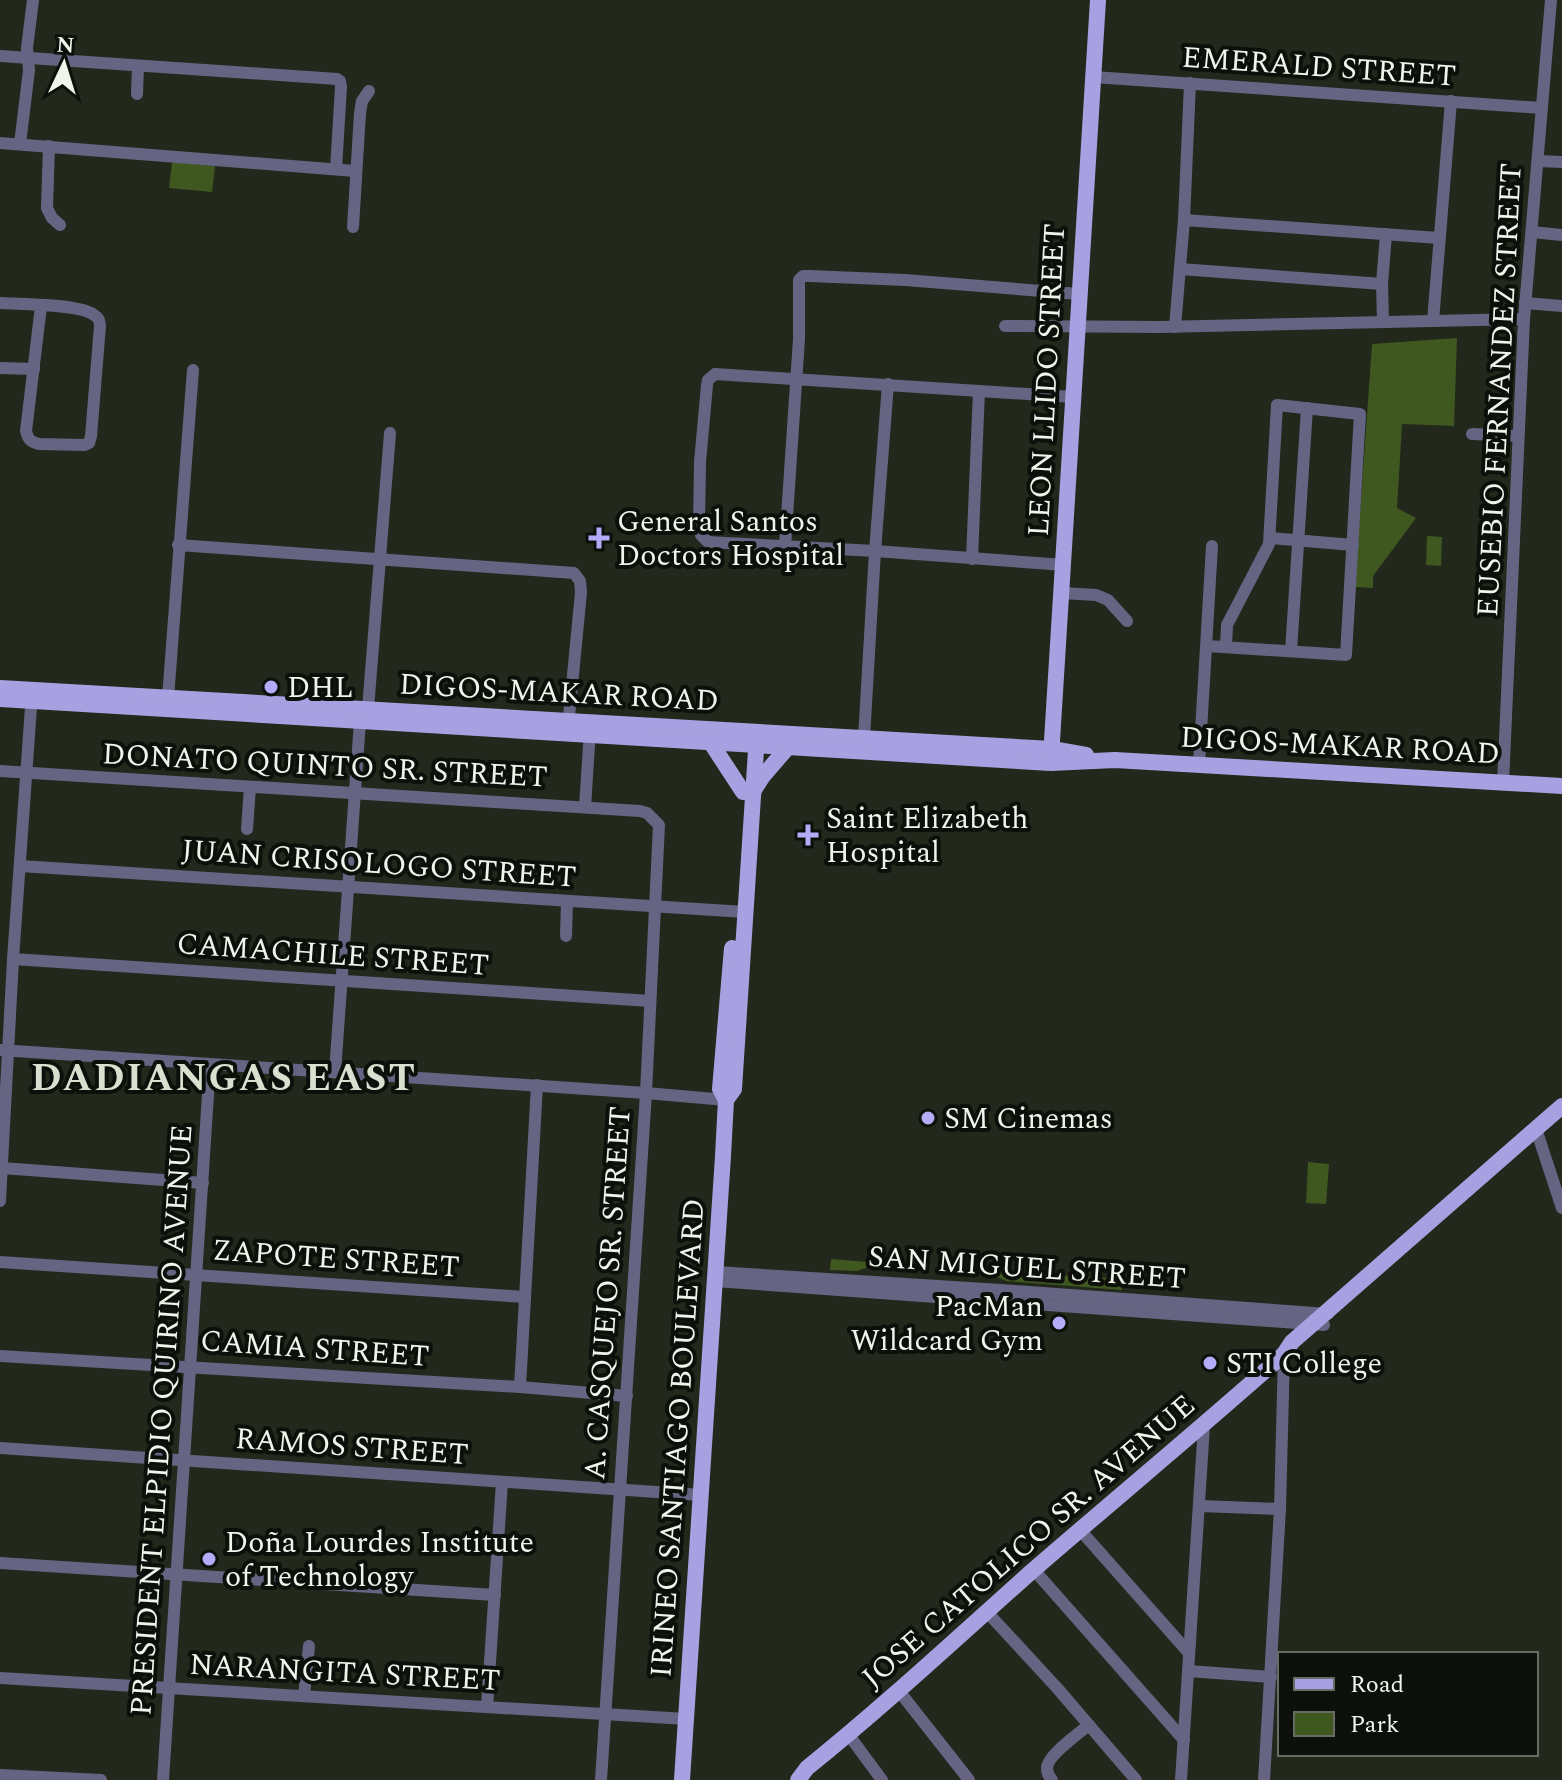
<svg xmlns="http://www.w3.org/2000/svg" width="1562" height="1780" font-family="Spectral,serif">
<rect width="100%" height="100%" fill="#22281b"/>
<g fill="#3f581f">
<polygon points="172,162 215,166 212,192 169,188"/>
<polygon points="1457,338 1454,426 1402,424 1397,508 1416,518 1373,576 1373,588 1355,587 1372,344"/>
<polygon points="1427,536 1442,537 1441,566 1426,565"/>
<polygon points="1308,1162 1329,1164 1326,1204 1306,1203"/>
<polygon points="831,1259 880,1263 857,1271 830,1270"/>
<polygon points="984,1271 1122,1279 1122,1290 1006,1281"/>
</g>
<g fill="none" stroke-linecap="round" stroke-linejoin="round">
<g stroke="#666483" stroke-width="12">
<polyline points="0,56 337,79 340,81 341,87 336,169"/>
<polyline points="1093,77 1542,108"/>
<polyline points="137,94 138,66"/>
<polyline points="0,143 355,171"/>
<polyline points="20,144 29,70 27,48 33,0"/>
<polyline points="49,146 47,208 52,218 60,225"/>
<polyline points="1538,161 1562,162"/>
<polyline points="1184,220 1439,238"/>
<polyline points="353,227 360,113 362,101 369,91"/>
<polyline points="1532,232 1562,235"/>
<polyline points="1180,269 1382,284"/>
<path d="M0,303C19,304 81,304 94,315C100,319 99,320 100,326L91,436L89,443L85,445L39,444C31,442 28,440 26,431L41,306"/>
<polyline points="1525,303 1562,306"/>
<polyline points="1383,321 1382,284 1386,234"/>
<polyline points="1433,321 1451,101"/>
<polyline points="1005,326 1160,327 1524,319"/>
<polyline points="1175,327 1184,220 1190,83"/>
<polyline points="0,368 34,369"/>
<polyline points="1472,434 1518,436"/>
<polyline points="1270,538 1353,545"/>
<polyline points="178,545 574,573 580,581 581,592 568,727"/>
<polyline points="785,546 799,339 799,280 803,276 810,276 905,280 1079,294"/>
<polyline points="972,559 979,391"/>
<polyline points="1064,565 875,551 708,542 701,535 699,528 700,462 707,385 708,380 715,374 1073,397"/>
<polyline points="1062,593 1096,595 1108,600 1127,621"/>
<polyline points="1207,646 1346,655 1360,414 1277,405 1269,544 1227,625 1226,647"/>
<polyline points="1291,651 1307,408"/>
<polyline points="168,698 193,370"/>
<polyline points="864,738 875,551 888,384"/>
<polyline points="1199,765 1212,546"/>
<polyline points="0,771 640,811 647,813 659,825 646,1093 601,1780"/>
<polyline points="1503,783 1524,319 1551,0"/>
<polyline points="585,807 590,730"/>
<polyline points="247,829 250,787"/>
<polyline points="20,866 745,912"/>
<polyline points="566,936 567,901"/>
<polyline points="13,959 650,1001"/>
<polyline points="0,1050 646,1093 726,1100"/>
<polyline points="335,1072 360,721 368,709 390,433"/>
<polyline points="1536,1129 1562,1208"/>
<polyline points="2,1168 203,1183"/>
<polyline points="0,1201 13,959 32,693"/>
<polyline points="0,1262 525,1297"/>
<polyline points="716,1272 1001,1290 1328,1314"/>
<polyline points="715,1281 1324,1325"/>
<polyline points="0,1356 520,1387 627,1396"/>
<polyline points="520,1387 537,1085"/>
<polyline points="0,1448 701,1495"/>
<polyline points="1200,1506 1280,1509"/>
<polyline points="1081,1531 1189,1653"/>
<polyline points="0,1563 495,1595"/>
<polyline points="1034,1570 1184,1740"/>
<polyline points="987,1612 1058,1689 1136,1780"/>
<polyline points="1188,1671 1271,1677"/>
<polyline points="0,1678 687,1719"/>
<polyline points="899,1691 969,1780"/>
<polyline points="304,1696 309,1646"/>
<polyline points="487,1707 502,1482"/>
<polyline points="848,1734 882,1780"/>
<polyline points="0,1775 101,1780"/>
<polyline points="163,1780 210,1064"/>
<path d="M1052,1780C1049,1776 1047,1774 1047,1768C1047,1756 1079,1733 1089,1725"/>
<polyline points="1181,1780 1204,1426"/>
<polyline points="1264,1780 1280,1509 1284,1354"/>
</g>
<g stroke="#a7a1e1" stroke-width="16">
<polyline points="0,688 1052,749 1086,755"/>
<polyline points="0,699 1051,763 1115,760 1562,786"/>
<polyline points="711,743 743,792"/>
<polyline points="1051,757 1098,0"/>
<polyline points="754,790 763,776 788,747"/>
<polyline points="726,1100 720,1089 732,948"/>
<polyline points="682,1780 723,1156 726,1100 734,1089 757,735"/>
<path d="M798,1780L807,1768C884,1706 957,1638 1031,1572C1115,1499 1201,1428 1284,1354L1292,1342L1562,1106"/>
</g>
</g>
<g fill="#b4acf9" stroke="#0d100a" stroke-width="3">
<path d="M595 526h8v8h8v8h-8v8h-8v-8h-8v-8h8z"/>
<circle cx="271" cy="687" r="8"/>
<path d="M804 823h8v8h8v8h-8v8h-8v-8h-8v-8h8z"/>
<circle cx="928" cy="1118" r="8"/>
<circle cx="1059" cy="1323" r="8"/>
<circle cx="1210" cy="1363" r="8"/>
<circle cx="209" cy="1559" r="8"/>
</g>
<g text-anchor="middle" stroke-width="8" stroke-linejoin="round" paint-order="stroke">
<g font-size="30" fill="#f0f5ec" stroke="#0d100a">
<text transform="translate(1319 66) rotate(4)" y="10">EMERALD STREET</text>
<text transform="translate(1046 380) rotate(-87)" y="10">LEON LLIDO STREET</text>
<text transform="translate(1499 390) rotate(-87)" y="10">EUSEBIO FERNANDEZ STREET</text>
<text transform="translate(559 692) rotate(3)" y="10">DIGOS-MAKAR ROAD</text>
<text transform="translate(1340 745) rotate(3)" y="10">DIGOS-MAKAR ROAD</text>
<text transform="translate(325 765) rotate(3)" y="10">DONATO QUINTO SR. STREET</text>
<text transform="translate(379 863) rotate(4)" y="10">JUAN CRISOLOGO STREET</text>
<text transform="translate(333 954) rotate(4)" y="10">CAMACHILE STREET</text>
<text transform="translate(336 1258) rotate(4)" y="10">ZAPOTE STREET</text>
<text transform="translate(1027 1267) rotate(4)" y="10">SAN MIGUEL STREET</text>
<text transform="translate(607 1293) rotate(-86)" y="10">A. CASQUEJO SR. STREET</text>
<text transform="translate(315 1348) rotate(4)" y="10">CAMIA STREET</text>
<text transform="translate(161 1420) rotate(-86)" y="10">PRESIDENT ELPIDIO QUIRINO AVENUE</text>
<text transform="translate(677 1438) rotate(-86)" y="10">IRINEO SANTIAGO BOULEVARD</text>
<text transform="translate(352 1446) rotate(4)" y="10">RAMOS STREET</text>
<text transform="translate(1028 1541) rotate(-41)" y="10">JOSE CATOLICO SR. AVENUE</text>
<text transform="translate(345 1672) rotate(3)" y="10">NARANGITA STREET</text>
</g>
<g font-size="30" fill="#f0f5ec" stroke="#0d100a" text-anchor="start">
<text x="617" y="531">General Santos<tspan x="617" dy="34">Doctors Hospital</tspan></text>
<text x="287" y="697">DHL</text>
<text x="826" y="828">Saint Elizabeth<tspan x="826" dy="34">Hospital</tspan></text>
<text x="944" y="1128">SM Cinemas</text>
<text x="1043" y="1316" text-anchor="end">PacMan<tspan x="1043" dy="34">Wildcard Gym</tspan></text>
<text x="1226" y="1373">STI College</text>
<text x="225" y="1552">Doña Lourdes Institute<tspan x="225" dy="34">of Technology</tspan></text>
</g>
<g font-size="38" font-weight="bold" letter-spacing="2" fill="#d8e1d0" stroke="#0d100a">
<text x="224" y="1090">DADIANGAS EAST</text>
</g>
</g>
<rect x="1278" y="1652" width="260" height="104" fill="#0d100a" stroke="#686c64" stroke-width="2"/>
<rect x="1294" y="1678" width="40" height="12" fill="#a7a1e1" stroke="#686c64" stroke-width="2"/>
<text x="1350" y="1692" font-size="24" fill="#f0f5ec">Road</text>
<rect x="1294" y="1712" width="40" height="24" fill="#3f581f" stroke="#686c64" stroke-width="2"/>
<text x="1350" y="1732" font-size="24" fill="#f0f5ec">Park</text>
<g transform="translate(64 64) rotate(4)" stroke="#0d100a" stroke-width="6" paint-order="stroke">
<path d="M0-6L14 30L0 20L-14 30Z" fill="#f0f5ec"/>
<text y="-12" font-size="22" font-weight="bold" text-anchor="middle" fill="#f0f5ec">N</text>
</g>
</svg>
